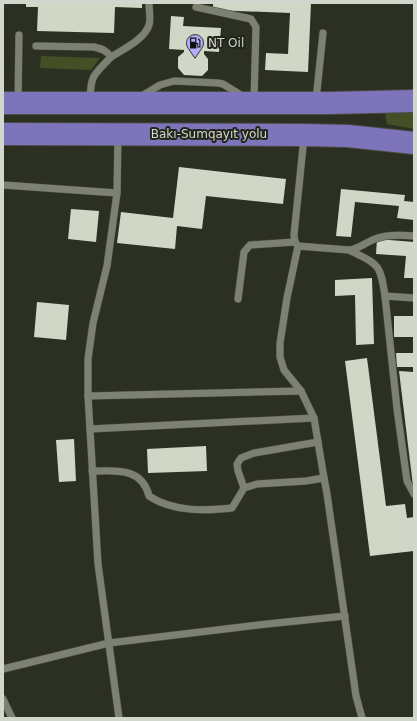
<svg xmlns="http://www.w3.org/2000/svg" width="417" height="721" font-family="'DejaVu Sans',sans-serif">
<rect width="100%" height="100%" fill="#2c3023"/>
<g fill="#434f25">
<polygon points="41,56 100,58 91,70 40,68"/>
<polygon points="414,111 414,129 387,124 385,113"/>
</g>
<g fill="#d1d7c6">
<polygon points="26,3 142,3 142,8 115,7 114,33 37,31 38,7 26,7"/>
<polygon points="213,3 311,3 308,72 265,70 266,53 288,54 290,13 213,10"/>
<polygon points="171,16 184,17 183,26 221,28 219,52 204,51 204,54 208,59 208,70 202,76 184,75 178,68 178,57 184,52 184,50 169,49"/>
<polygon points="179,167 286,179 283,204 206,196 202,229 177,226 175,249 117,243 121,212 173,218"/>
<polygon points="341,189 405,195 404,201 414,202 414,220 397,218 399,206 355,202 351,237 336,236"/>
<polygon points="71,209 99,211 96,242 68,239"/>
<polygon points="377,239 414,242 414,278 404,278 406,256 376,254"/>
<polygon points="372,278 374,344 356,345 355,295 335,296 335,280"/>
<polygon points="37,302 69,305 66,340 34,337"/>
<rect x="394" y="316" width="20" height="21"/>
<polygon points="396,353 414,353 414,367 397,367"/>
<polygon points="367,358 386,506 405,504 407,518 414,517 414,551 370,556 345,361"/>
<polygon points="399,371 414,372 414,486 413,486"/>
<polygon points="74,439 76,481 59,482 56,440"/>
<polygon points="206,446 207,471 148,473 147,449"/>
</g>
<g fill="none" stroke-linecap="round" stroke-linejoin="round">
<g stroke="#4a4d42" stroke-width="8">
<g id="service">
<polyline points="196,7 251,19 256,27 254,100"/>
<path d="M36,46L94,47C102,49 106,50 111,57C93,76 91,74 90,100"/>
<path d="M111,57C122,50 145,39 149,25C151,19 149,10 149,3"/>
<polyline points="140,97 160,85 174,81 218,83 223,84 244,97"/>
<polyline points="316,100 323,33"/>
<polyline points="18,101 19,35"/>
<path d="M304,137L294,235L295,242L298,246L349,250C359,249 366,242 375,239C387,234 402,235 414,236"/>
<polyline points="3,185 117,193 107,266 93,323 88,359 88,396 301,391"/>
<polyline points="117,193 118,136"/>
<polyline points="298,246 287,298 280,343 280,357 284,370 301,391 314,418 324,478"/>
<path d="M349,250C379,265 380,263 385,296L414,298"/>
<polyline points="385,296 397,409 407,481 414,494"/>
<polyline points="238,299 244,252 250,245 295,242"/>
<polyline points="88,396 98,564 119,718"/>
<polyline points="90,429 314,418"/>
<path d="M92,471C116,471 142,467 149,496C173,512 205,511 232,508L244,488L257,484L306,481L324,478L327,494L356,696L362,718"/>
<polyline points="244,488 238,471 237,464 241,458 254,453 318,442"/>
<polyline points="3,669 109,643 267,624 345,616"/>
<polyline points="3,699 12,718"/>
</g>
</g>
<g stroke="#4a4d42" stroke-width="24">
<g id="trunk">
<polyline points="3,103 330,103 414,101"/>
<polyline points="3,134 304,135 348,136 414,143"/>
</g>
</g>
<use href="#service" stroke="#7c8172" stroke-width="7"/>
<use href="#trunk" stroke="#7e74bc" stroke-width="22"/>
</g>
<defs>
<g id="fuel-pin" transform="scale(0.9)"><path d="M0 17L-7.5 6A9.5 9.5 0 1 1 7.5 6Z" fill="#b4acf9" stroke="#22261a"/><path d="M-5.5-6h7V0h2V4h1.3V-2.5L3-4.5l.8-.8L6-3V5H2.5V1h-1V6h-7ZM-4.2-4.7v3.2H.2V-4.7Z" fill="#111"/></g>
</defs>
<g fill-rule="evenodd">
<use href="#fuel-pin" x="195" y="43"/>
</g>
<g text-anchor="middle" stroke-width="4" stroke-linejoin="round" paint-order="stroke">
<g font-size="12" fill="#d3d6cd" stroke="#22261a" text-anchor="start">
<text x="208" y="47">NT Oil</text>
</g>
<g font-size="12" fill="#d3d6cd" stroke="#22261a">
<text x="209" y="138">Bakı-Sumqayıt yolu</text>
</g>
</g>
<rect width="417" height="721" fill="none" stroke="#d3d6cd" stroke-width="8"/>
</svg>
